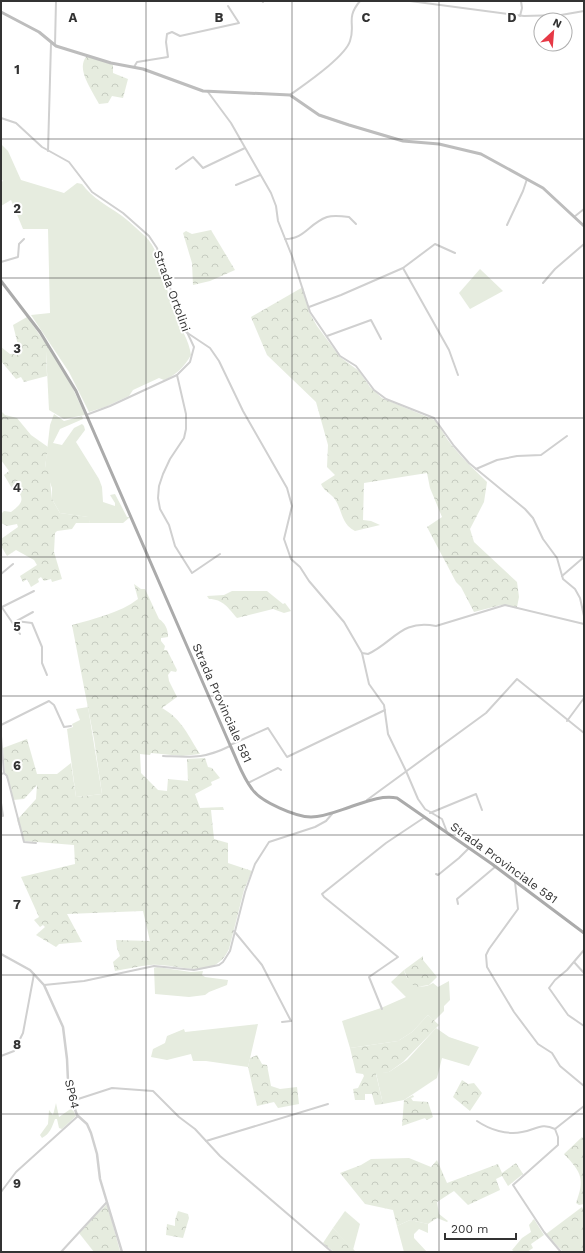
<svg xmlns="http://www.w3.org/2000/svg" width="585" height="1253" font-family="'Work Sans',sans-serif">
<defs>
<pattern id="forest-crowns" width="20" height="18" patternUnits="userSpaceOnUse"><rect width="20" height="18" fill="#e6ecdf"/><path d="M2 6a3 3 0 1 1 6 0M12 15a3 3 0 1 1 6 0" fill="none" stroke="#c6cbc0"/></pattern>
</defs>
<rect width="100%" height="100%" fill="#fff"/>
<g fill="#e6ecdf">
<path d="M1,144L8,151L21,180L64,193L77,183L82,184C92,198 108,206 122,216C130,222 138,230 145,236C163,254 165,290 174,313C180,327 189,340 191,355C185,366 175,376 164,380L159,378L133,390L129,396L105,407L89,412L69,372L31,315L50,313L48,229H23L11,200L1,206V182L3,181L1,178Z"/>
<polygon points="480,269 503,291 470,309 459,293"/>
<polygon points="46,351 51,351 68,378 85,415 64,419 49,410"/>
<polygon points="54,414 64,421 82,416 83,419 60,429 53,443 62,445 74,428 82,424 84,426 85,430 76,442 99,479 102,487 103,502 115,506 115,503 110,495 115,494 127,517 130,517 123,523 90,523 88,517 60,513 52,499 52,488 45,468 50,425"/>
<polygon points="88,707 102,794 76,797 67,729 73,727 72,724 80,720 76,709"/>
<polygon points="157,967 191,972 203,971 202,975 205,977 228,980 227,985 209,992 205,995 189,997 155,994 154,968"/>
<path d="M404,970C407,985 421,991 433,983L438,987L449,981L450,1000L444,1006V1011L434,1021L428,1015L412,1032L398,1041L350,1048L342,1021L381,1008L406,997L391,982Z"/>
<polygon points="258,1024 248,1067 206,1061 193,1061 191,1054 167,1060 151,1057 153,1049 165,1043 167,1036 184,1029 185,1032"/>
<polygon points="436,1028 449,1037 479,1047 469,1066 442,1058 437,1078 404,1100 383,1104 376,1073 389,1072 407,1060"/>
<path d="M56,1103L59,1117L72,1108L76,1116L62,1129L59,1128L57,1119H55C52,1127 50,1134 42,1138L40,1135L48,1124L49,1110L53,1115Z"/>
<polygon points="345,1211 360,1224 353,1250 333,1228"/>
<polygon points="410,1220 428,1224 428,1233 419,1229 414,1234 414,1238 427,1252 404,1252 397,1226"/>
</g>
<g fill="url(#forest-crowns)">
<path d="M87,56L113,65V73L128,79L123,98L112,96L108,103L99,104C92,90 75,68 87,56Z"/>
<polygon points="211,230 235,270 210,281 193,285 192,263 183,233 186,231 192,234"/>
<path d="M303,287L309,312L317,326L340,357L359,371L370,387L382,398L437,421C448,446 468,463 487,482L484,502L470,529L474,542L517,582L519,597L517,607L501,605L474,612L461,587L456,582L427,527L442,517L430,488L427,473L364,483L363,520L371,521L380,525L355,531C340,523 343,510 334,498C330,493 324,491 321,484L335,475L327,467L328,445L316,402L267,355L251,317Z"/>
<polygon points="27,317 51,351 46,352 47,376 24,382 21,377 16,379 1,361 1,347 10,354 20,353 13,325"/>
<path d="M1,411L5,415L17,418L31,435L48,447L45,467L49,472L52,499L60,513L89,517L90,523H76L72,529L57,531L55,533L54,552L62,579L52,582L51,579L44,581L41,577L38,579L39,582L31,587L27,579L23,582L20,576L37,565L34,560L16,550L7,556L1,546V539L18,527L17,524L7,526L1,523V514L4,511L11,512C20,505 26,500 17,490H13L4,475L9,471L1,460Z"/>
<path d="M134,584L141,589H145L159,619C165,623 168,629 168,637L161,638V641L165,646L164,650H167L177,670L176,672L171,671L168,675L169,681L177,697L162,708C182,719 189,737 200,754L182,756L151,753L150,755L140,754L141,773L158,790L167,791L168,779L188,781L187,759L205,758L208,767L212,768L220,778L211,782L212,785L195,794L200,808L223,807L224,810H211L214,839L228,843V863L252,871L244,890L229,949C213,983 178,963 151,965C139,966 127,969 115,971L113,962L120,956L117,948L116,940L150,941L143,911L67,914L82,942L59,944L56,947L36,935L45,927L43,925L40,927L34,920L39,917L21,877L75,864L74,845L24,841L17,820L36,799L37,785L24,799L13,800L5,772L3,748L27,739L37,774H57L71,763L76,797L102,794L94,739L72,625C93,619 120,613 138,599Z"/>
<path d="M232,591H267L283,604L285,603L291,611L284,613L273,609L237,618C228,608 223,599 209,599L207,596L224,595Z"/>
<polygon points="423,956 423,960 437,977 429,985 416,987 409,982 404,970"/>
<polygon points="428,1015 439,1025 403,1062 389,1072 376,1074 383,1104 375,1105 372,1094 365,1094 365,1100 355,1100 353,1089 358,1088 364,1076 363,1074 356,1073 350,1048 398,1041 412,1032"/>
<polygon points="257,1055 262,1064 267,1065 271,1086 280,1089 297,1087 299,1104 278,1108 274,1102 257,1106 248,1067 250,1058"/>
<polygon points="462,1080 468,1084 474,1083 482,1093 470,1111 453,1097"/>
<polygon points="413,1095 414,1097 411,1098 413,1101 428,1102 433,1117 427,1120 425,1118 402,1126 404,1100"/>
<path d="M582,1137L584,1140V1204L579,1205L576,1203C585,1179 582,1173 564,1154Z"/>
<polygon points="409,1158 431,1167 437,1160 447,1183 498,1164 502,1173 516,1163 523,1174 508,1186 502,1176 496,1179 500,1190 468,1205 454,1191 437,1202 439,1214 448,1221 447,1222 437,1218 428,1224 410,1220 397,1226 393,1210 365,1204 340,1173 361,1165 371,1159"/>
<polygon points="107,1204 120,1251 94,1252 79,1233"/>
<polygon points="582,1207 584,1211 584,1252 563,1252 546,1234"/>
<polygon points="178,1211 188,1214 189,1218 183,1238 166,1235 167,1224 175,1226 175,1220"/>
<polygon points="534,1219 544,1235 531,1244 533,1248 527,1252 515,1252 512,1250 522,1238 531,1232 529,1225"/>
<polygon points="333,1228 356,1252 334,1252 323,1243"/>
</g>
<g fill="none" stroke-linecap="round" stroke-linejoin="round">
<g stroke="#d0d0d0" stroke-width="2">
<polyline points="262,1 263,2"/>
<polyline points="410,1 524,16 561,15 584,11"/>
<polyline points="520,16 522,8 521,1"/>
<polyline points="55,45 56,1"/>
<polyline points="134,67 137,62 168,57 166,42 167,34 172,32 180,36 239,23 228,6"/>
<polyline points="208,92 231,123 271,193 276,206 278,221 292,256 310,312 340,356 356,366 374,390 386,399 434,418 454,446 469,463 525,509 533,518 543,539 557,558 563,579 575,589 580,598 584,616"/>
<path d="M290,95C305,84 345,57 350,41C356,24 345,19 360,1"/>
<polyline points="1,118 16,123 42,147 69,162 92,192 123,213 149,236 157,248 179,315 194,347 190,362 177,375 110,406 86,415"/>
<polyline points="48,151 51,43"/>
<polyline points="176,169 193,157 203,168 245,148"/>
<polyline points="236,185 260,175"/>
<polyline points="574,217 584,209"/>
<polyline points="507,225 523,191 527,179"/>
<path d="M285,239C305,239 308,224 327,217C333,215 342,216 349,217L356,224"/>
<polyline points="1,262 18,257 19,244 24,239"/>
<polyline points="403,268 449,350 458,375"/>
<polyline points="543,283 555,269 584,244"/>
<polyline points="309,307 341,295 403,268 435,244 455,253"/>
<path d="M186,332L210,348L219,361L243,411L287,488L292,506L284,539L291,559L300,567L309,581L344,622L362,653L368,654C394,642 401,619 436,626L505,605L584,624"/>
<polyline points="327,336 371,320 381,339"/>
<polyline points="177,375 186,414 186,429 184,438 170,459 163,474 159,486 158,498 160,509 169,525 175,546 192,573 220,554"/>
<polyline points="476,469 497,460 517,456 541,455 567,436"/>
<polyline points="1,574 13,564"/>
<polyline points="562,576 584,557"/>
<polyline points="1,606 20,634"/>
<polyline points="2,607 34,591"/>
<polyline points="16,621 32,623 42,647 42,663 47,675"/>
<polyline points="13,623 33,612"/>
<polyline points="362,653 369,684 384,705 388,734 406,771 418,799 425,809 442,819 447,832"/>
<polyline points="567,721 584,698"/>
<polyline points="1,725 49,701 54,705 64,727 71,726"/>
<polyline points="1,736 4,773 1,774"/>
<polyline points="230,745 268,728 287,757 385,710"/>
<path d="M163,756C192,757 204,759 230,746"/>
<polyline points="4,773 7,776 24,842 36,843"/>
<polyline points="248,783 278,768 281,770"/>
<polyline points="367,800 486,713 517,679 584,733"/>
<polyline points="1,803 3,816"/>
<polyline points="430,813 476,794 482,810"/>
<polyline points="436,874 438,875 459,858 469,848"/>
<polyline points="515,882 518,909 489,949 486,955 487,967 514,1012 538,1044 552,1053 560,1066 584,1086"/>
<polyline points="458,904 457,899 495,867"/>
<polyline points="234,931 262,965 291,1021 282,1022"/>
<polyline points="584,950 567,970 555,980 549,988 568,1015 584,1026"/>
<polyline points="574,962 584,973"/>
<polyline points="44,985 84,981 154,966 194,970 219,965 223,962 230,951 245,892 255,864 269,842 315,827 326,821 332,814"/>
<polyline points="382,1009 369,977 398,957 324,897 322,894 386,843 425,817"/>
<polyline points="1,1056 14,1051 23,1033 34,974"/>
<polyline points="72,1101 112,1088 153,1091 179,1117 195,1129 220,1156 332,1252"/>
<path d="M477,1121C490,1130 507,1135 522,1132C536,1130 541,1122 555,1129L558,1137V1145L513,1185L544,1232L561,1252"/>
<polyline points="555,1129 584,1106"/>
<polyline points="206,1141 328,1104"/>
<polyline points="1,1192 16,1172 78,1116"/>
<polyline points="61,1252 107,1202"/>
</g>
<polyline stroke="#d0d0d0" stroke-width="2.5" points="1,954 30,970 44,985 63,1027 67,1059 68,1081 72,1101 77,1115 87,1124 91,1133 97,1154 100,1179 122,1252"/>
<polyline stroke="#bdbdbd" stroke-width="3" points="1,12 39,32 56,46 111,63 143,69 203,91 290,95 319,115 349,125 403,141 439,144 481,154 543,188 584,226"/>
<path stroke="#ababab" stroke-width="3" d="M1,281L40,332L76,391L230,745C237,760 242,776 252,789C261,802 296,817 311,817C324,817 338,811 350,807C365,802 381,795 397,798L492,864L584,933"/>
</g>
<path fill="none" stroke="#333" stroke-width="1" stroke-opacity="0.55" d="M146,1V1252M292,1V1252M439,1V1252M1,139H584M1,278H584M1,418H584M1,557H584M1,696H584M1,835H584M1,975H584M1,1114H584"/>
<g text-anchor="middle" stroke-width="4" stroke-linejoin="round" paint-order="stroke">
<g font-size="12" fill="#333" stroke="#fff">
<text transform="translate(172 291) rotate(70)" y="4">Strada Ortolini</text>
<text transform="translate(222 703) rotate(66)" y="4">Strada Provinciale 581</text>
<text transform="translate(504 863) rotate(36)" y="4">Strada Provinciale 581</text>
<text transform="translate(72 1094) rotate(77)" y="4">SP64</text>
</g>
</g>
<g font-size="13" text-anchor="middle" font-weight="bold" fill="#333" stroke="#fff" stroke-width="4" stroke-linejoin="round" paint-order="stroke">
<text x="73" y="22">A</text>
<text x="219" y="22">B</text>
<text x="366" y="22">C</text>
<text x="512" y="22">D</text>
<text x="17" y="74">1</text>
<text x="17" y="213">2</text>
<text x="17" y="353">3</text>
<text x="17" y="492">4</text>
<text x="17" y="631">5</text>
<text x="17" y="770">6</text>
<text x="17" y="909">7</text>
<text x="17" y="1049">8</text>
<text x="17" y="1188">9</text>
</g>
<rect width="585" height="1253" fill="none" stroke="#333333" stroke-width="4"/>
<g transform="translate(553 32) rotate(26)"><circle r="19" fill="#ffffff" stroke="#adadad"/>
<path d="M0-3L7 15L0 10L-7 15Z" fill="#e63946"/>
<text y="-6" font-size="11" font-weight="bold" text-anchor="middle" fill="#333333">N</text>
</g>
<path d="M445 1233v6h71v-6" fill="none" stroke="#333333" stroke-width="2"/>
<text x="451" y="1233" font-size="12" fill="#333333" stroke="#ffffff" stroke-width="3" paint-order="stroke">200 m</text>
</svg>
